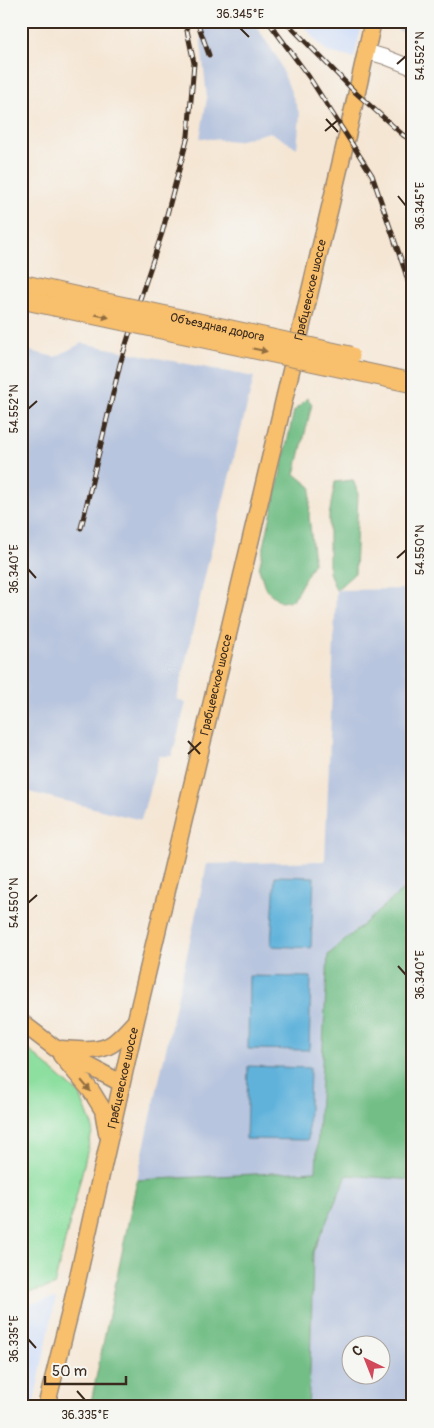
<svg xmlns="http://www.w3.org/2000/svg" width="434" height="1428" font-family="Pangolin,sans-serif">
<rect width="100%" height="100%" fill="#f6f6f2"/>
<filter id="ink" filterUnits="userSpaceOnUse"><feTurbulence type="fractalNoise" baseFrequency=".02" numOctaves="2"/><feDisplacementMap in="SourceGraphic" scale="10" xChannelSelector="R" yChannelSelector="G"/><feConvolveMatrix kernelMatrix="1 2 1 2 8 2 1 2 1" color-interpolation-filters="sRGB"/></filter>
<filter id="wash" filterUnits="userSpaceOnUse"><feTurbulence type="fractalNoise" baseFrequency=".0096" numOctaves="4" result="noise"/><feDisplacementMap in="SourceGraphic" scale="20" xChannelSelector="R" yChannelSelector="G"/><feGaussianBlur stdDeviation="1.12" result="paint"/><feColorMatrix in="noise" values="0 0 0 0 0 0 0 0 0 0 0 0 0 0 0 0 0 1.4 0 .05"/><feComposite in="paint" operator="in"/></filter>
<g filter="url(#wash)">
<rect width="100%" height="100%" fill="#f5e6d4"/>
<g fill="#ccdbf9">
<polygon points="299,21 363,21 354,58 327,52"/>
<polygon points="56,1298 33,1407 21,1407 21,1306"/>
</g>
<g fill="#b8c5de" fill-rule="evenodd">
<polygon points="201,21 253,21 278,59 300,115 297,148 270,132 237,141 200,138 207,98 201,42"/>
<polygon points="399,21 413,21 413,38 397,29"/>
<polygon points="82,343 152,357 254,377 208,563 177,699 186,703 172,756 159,756 141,820 21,790 21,349 55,357"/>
<polygon points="413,589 413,881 328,955 316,1171 137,1180 207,864 325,861 336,590"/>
<path d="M347,1174L413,1180V1407H308L310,1371L313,1252ZM352,1346H382V1376H352Z"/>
</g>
<polygon fill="#8ddfa0" stroke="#64845f" points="21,1043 80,1095 93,1128 54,1286 21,1294"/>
<g fill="#72be86" stroke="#567452">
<polygon points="307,398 312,404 295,474 311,487 309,516 314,562 293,600 281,602 266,590 259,569 294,411"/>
<polygon points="353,480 358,493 355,573 336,590 329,572 329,516 335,482"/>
<polygon points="413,881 413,1180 347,1175 313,1252 310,1371 308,1407 90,1407 137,1180 316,1171 328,955"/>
</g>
<g fill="#60b2db" stroke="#4e6e7c">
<polygon points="275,876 314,877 311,948 271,946"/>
<polygon points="249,976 311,977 309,1050 248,1049"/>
<polygon points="248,1066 310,1068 308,1140 246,1139"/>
</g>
</g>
<g filter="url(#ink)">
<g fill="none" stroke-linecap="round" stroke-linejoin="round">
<g stroke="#988879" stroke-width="16">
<polyline id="minor" points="365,51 385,57 413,68"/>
</g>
<g stroke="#988879" stroke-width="19">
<g id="major">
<polyline points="21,1022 55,1048 121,1083"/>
<path d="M62,1049C78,1050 98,1053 112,1044C121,1038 128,1029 135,1022"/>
<polyline points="61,1055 92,1092 103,1110 107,1133"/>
<path id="s1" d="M46,1407L71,1308L136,1020L347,136L373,21"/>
</g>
</g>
<g stroke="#988879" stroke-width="21">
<g id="highway">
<polyline points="21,284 56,292"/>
<polyline points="21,299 54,306"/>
</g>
</g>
<use href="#minor" stroke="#fff" stroke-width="14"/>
<use href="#major" stroke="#f8bf6c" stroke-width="16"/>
<use href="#highway" stroke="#f8bf6c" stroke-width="19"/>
<g stroke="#3b2a1e" stroke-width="5">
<g id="rail">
<polyline points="197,21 209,55"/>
<polyline points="268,21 309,77 372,175 405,271 413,298"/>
<polyline points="285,21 356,93 403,135 413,141"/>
<polyline points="81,528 120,364 140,299 162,233 188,136 194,63 185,21"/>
</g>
</g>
<use href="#rail" stroke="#f6f6f2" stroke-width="3" stroke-dasharray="9" stroke-linecap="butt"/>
<g stroke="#988879" stroke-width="21" stroke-linecap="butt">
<g id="highway-bridge">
<path id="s2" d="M56,292L350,356"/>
<polyline points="54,306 413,383"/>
</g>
</g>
<use href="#highway-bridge" stroke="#f8bf6c" stroke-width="19"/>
</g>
<defs><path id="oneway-solid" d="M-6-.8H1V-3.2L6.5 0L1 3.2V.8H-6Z" transform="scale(1.25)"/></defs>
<g fill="#906d41">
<use href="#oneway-solid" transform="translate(102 316) rotate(12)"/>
<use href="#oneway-solid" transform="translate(260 350) rotate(12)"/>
<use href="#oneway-solid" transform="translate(86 1086) rotate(50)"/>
</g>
</g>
<path fill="none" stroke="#3b2a1e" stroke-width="2" d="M240,28L249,37M397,64L406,56M326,119L338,132M325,131L338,120M398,196L406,206M28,409L37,401M397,558L406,550M28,569L36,578M188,741L200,754M188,754L201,742M28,903L37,895M398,966L406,975M28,1339L36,1348M77,1391L85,1400"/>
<g text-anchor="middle" stroke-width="4" stroke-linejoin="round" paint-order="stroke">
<g font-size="12" fill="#3b2a1e" stroke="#f6f6f2">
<text dy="4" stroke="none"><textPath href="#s1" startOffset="1148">Грабцевское шоссе</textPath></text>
<text dy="4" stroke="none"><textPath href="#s2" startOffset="165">Объездная дорога</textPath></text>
<text dy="4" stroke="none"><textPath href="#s1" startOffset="742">Грабцевское шоссе</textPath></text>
<text dy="4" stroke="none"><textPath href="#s1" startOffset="338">Грабцевское шоссе</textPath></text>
</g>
</g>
<rect width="434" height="1428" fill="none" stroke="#f6f6f2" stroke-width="55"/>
<g transform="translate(366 1360) rotate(317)"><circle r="24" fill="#f6f6f2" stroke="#aba49d"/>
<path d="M0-4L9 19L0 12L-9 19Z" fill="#d1495b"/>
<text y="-8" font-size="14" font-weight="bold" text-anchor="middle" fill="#3b2a1e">С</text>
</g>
<path d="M45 1376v8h81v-8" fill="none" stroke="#3b2a1e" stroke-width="2.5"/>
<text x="52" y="1376" font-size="15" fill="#3b2a1e" stroke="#f6f6f2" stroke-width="4" paint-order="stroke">50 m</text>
<rect x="28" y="28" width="378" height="1372" fill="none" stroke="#3b2a1e" stroke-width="2"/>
<g font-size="12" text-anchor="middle" fill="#3b2a1e">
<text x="240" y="18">36.345°E</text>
<text transform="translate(420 56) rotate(-90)" y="4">54.552°N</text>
<text transform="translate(420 206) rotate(-90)" y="4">36.345°E</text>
<text transform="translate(14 409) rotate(-90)" y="4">54.552°N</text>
<text transform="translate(420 550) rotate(-90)" y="4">54.550°N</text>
<text transform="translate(14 569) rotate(-90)" y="4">36.340°E</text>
<text transform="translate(14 903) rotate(-90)" y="4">54.550°N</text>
<text transform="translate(420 975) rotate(-90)" y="4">36.340°E</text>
<text transform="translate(14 1339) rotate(-90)" y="4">36.335°E</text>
<text x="85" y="1419">36.335°E</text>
</g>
</svg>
